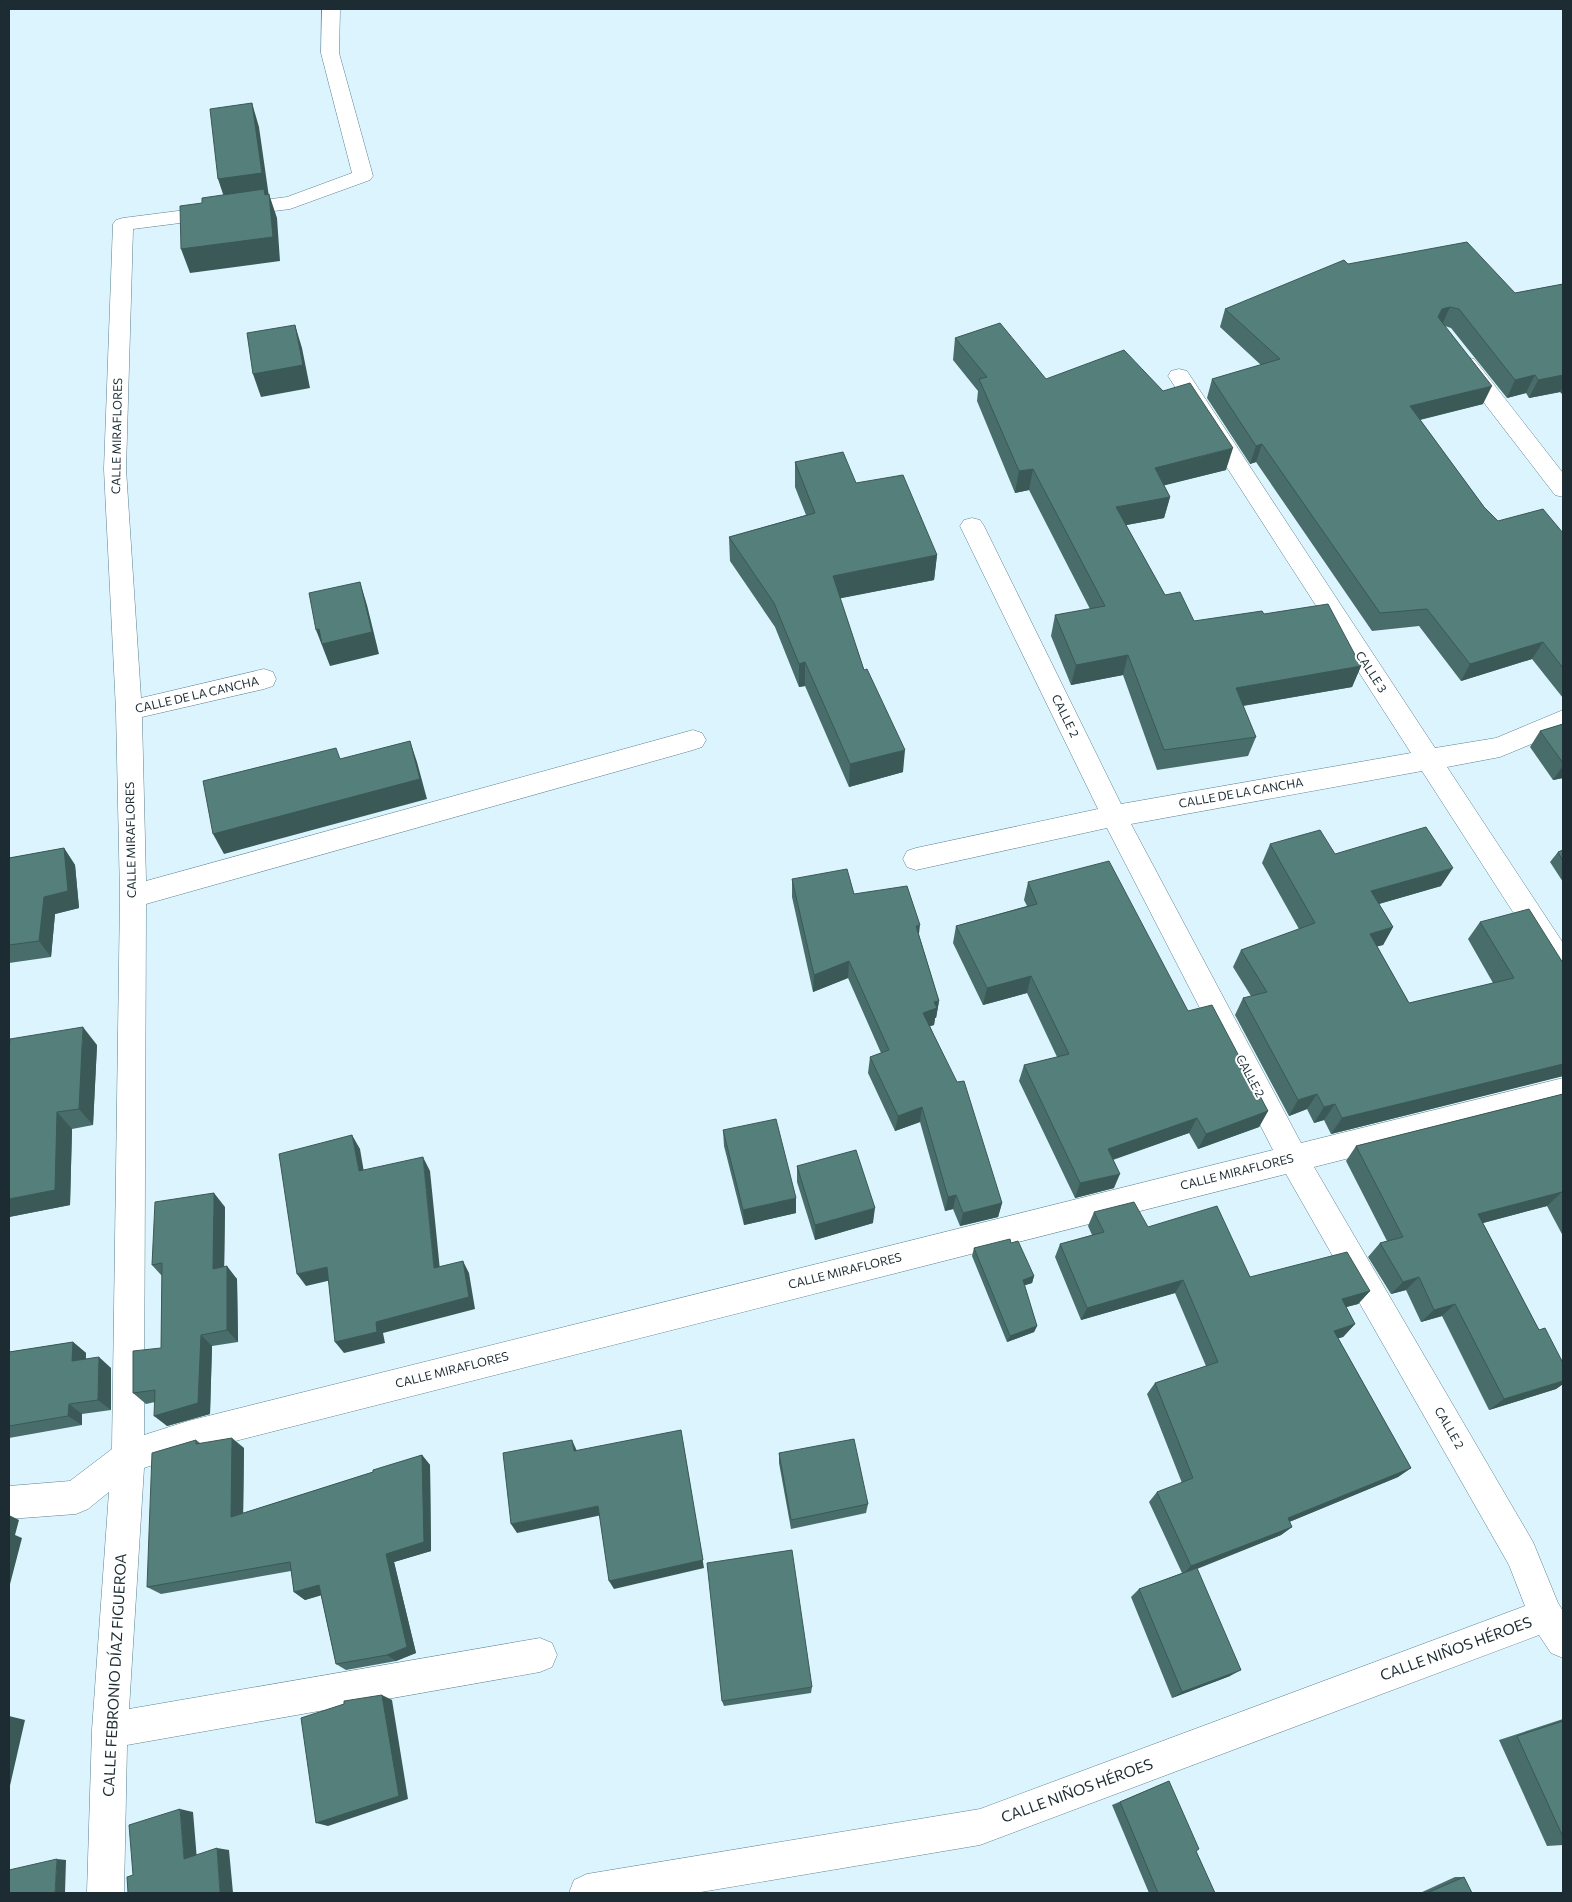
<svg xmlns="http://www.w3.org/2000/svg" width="1572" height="1902" font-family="Commissioner,sans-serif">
<rect width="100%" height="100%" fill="#dcf4fe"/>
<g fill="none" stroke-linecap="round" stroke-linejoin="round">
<g stroke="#5c8290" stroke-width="1">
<g id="minor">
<polygon points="322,9 340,9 339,53 373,176 370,180 290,209 133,229 126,469 141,698 264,669 273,672 276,679 273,686 264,689 142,717 146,881 693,730 702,733 706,740 702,747 693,750 146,904 144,1435 188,1421 1273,1150 1107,828 916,870 907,867 903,859 907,851 916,848 1098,809 960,526 964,520 972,518 980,520 984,526 1121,804 1411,753 1168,376 1171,371 1179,369 1187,371 1435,748 1496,738 1563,710 1563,731 1500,757 1447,767 1563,943 1563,978 1553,974 1422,771 1131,824 1301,1143 1563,1078 1563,1104 1314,1167 1533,1542 1558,1603 1563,1611 1563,1658 1551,1653 1539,1635 980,1845 695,1893 569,1893 574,1880 587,1874 980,1809 1525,1606 1509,1565 1286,1174 188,1453 144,1468 129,1709 540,1638 552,1643 557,1655 552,1667 540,1672 127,1745 124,1893 87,1893 92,1730 109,1492 88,1509 76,1514 9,1519 9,1486 70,1481 112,1449 120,896 116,710 104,469 113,224 116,220 123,218 287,197 352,173 321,53"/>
<polygon points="1466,357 1474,359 1563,473 1563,497 1555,495 1458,369 1455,364 1458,359"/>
</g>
</g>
<use href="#minor" fill="#fff" fill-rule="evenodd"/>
</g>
<g fill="#486d6a">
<polygon points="1348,264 1515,293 1563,284 1563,395 1560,392 1529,398 1526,393 1507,398 1451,328 1445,326 1483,404 1420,420 1484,507 1498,521 1563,533 1563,698 1532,659 1461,681 1419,626 1372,631 1256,462 1250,464 1207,398 1212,379 1261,365 1220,327 1225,309"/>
<polygon points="955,338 1046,379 1226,470 1164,485 1170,497 1164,518 1126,525 1165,595 1194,621 1264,614 1361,666 1352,687 1243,706 1256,737 1248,756 1157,770 1123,675 1071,685 1051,636 1055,615 1090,609 1029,490 1015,493 977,401 978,391 953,360"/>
<polygon points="795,462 856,483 937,555 934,580 840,598 864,670 903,772 849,787 805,686 799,687 775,627 730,561 729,537 806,515 795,487"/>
<polygon points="1563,724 1563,778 1553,780 1530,747 1540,731"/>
<polygon points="1270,844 1335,854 1441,886 1379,904 1393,927 1383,945 1377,946 1409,1003 1493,983 1468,939 1480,922 1563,963 1563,1077 1563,1076 1331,1134 1324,1120 1314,1123 1307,1109 1289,1116 1235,1015 1243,998 1251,996 1233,967 1241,950 1299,929 1262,863"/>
<polygon points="64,848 75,865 79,908 55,914 51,957 9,963 9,858"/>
<polygon points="1563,850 1563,882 1550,862 1558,852"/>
<polygon points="792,879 854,894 919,935 939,1001 936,1018 935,1018 934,1025 930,1026 1002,1203 998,1217 960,1226 953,1209 945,1211 920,1122 895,1131 868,1073 870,1057 881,1053 848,978 813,992 792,897"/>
<polygon points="1028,882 1188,1011 1268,1111 1259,1127 1198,1149 1189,1133 1113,1160 1114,1188 1075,1198 1019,1081 1024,1065 1057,1057 1027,993 983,1005 953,943 956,926 1027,906 1024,900"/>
<polygon points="97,1045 93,1125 72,1129 70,1205 9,1217 9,1050"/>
<polygon points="1563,1094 1563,1236 1547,1206 1483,1223 1539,1330 1563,1363 1563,1384 1556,1389 1489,1410 1442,1316 1421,1322 1406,1290 1391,1294 1368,1257 1380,1243 1387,1241 1346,1161 1356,1146"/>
<polygon points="723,1130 796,1213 744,1225 724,1146"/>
<polygon points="797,1166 873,1223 815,1240 797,1182"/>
<polygon points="225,1207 224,1267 237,1279 238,1342 212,1346 210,1414 167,1426 155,1402 146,1404 133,1393 161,1348 162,1276 152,1265"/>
<polygon points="1094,1212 1148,1227 1250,1277 1370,1291 1358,1304 1346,1307 1355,1324 1343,1337 1338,1338 1411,1468 1398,1477 1289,1522 1292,1527 1281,1535 1197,1569 1230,1676 1172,1698 1131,1597 1139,1589 1182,1573 1149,1502 1157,1492 1182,1483 1147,1394 1155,1383 1206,1366 1175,1293 1081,1320 1055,1257 1060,1244 1092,1235 1088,1226"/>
<polygon points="1011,1243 1034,1276 1032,1283 1024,1285 1037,1326 1034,1332 1007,1342 972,1256 974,1248"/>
<polygon points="73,1342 86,1353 86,1359 111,1368 111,1410 82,1414 82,1425 9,1438 9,1352"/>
<polygon points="196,1440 200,1443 244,1448 243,1513 373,1472 422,1455 430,1465 431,1551 394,1562 416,1653 396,1661 346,1670 336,1664 321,1595 305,1600 294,1592 291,1571 161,1594 147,1587"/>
<polygon points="779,1453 868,1504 866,1513 791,1529 779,1463"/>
<polygon points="812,1687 811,1693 724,1706 722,1701"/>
<polygon points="1563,1719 1563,1845 1547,1846 1499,1740"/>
<polygon points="1169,1781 1196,1851 1215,1893 1149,1893 1112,1805"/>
<polygon points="1455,1877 1464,1877 1472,1893 1420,1893"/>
</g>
<g fill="#3b5956">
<polygon points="252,103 259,127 269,197 269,194 277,218 280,261 190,273 181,249 226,203 218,179"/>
<polygon points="1450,307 1442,325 1438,317 1442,309"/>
<polygon points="295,325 302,348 310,388 261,397 253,374"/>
<polygon points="1535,375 1526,393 1507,398 1515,380"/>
<polygon points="1563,375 1563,386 1560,392 1529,398 1538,380"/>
<polygon points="1492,386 1483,404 1402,424 1410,406"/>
<polygon points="1262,444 1256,462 1250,464 1256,446"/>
<polygon points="1233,448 1226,470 1150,489 1155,468"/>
<polygon points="1033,469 1029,490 1015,493 1019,471"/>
<polygon points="1170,497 1164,518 1111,528 1116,507"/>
<polygon points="937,555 934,580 832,600 833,576"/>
<polygon points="360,582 367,605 379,654 330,666 316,630"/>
<polygon points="1543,642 1532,659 1461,681 1470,664"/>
<polygon points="1128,655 1123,675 1071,685 1076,665"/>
<polygon points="805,662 805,686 799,687 799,664"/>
<polygon points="1361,666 1352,687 1229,708 1236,688"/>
<polygon points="410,741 417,762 427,799 224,854 213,834"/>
<polygon points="905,750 903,772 849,787 850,764"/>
<polygon points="1563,766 1563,778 1553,780"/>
<polygon points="64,848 75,865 79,908 55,914 51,957 39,941 44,897"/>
<polygon points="1453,868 1441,886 1361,909 1371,891"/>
<polygon points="920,925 918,942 916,926"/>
<polygon points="1393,927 1383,945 1360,951 1370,934"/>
<polygon points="849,961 848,978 813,992 814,975"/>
<polygon points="1031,976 1027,993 983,1005 987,988"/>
<polygon points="939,1001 936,1018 935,1018 934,1025 921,1029 923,1013 934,1002"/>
<polygon points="83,1027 97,1045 93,1125 79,1109"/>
<polygon points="1563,1064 1563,1076 1331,1134 1342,1118"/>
<polygon points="1317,1094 1307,1109 1289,1116 1298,1100"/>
<polygon points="1335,1104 1324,1120 1314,1123 1324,1107"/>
<polygon points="922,1107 920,1122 895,1131 898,1116"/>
<polygon points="1268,1111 1259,1127 1198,1149 1206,1134"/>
<polygon points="57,1112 72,1129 70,1205 9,1217 9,1199"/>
<polygon points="1197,1118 1189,1133 1102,1163 1108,1149"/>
<polygon points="352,1135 360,1149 366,1184 359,1171"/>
<polygon points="423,1157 430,1171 441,1280 434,1268"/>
<polygon points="1120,1174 1114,1188 1075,1198 1080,1183"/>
<polygon points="1562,1192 1547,1206 1464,1228 1478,1214"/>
<polygon points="214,1193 225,1207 224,1281 213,1269"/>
<polygon points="956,1195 953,1209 945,1211 948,1197"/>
<polygon points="796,1198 796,1213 744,1225 743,1210"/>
<polygon points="1002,1203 998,1217 960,1226 963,1213"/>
<polygon points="875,1208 873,1223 815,1240 815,1225"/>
<polygon points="463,1261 469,1273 475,1309 383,1333 385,1343 344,1353 335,1342 376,1322"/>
<polygon points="227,1266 237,1279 238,1342 227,1330"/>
<polygon points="327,1267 336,1279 306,1286 297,1274"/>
<polygon points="1034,1276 1032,1283 1020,1287 1023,1280"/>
<polygon points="1419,1277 1406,1290 1391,1294 1403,1282"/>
<polygon points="1183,1280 1175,1293 1081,1320 1087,1308"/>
<polygon points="1370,1291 1358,1304 1331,1311 1342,1299"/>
<polygon points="1455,1304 1442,1316 1421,1322 1434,1310"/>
<polygon points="1355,1324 1343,1337 1323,1343 1334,1331"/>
<polygon points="1037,1326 1034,1332 1007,1342 1010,1336"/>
<polygon points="201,1335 212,1346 210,1414 167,1426 154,1416"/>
<polygon points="73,1342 86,1353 85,1371 72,1361"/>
<polygon points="99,1357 111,1368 111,1410 98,1400"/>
<polygon points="1563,1381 1563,1384 1556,1389 1489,1410 1504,1399"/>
<polygon points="69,1404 82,1414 82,1425 68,1416"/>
<polygon points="681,1430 704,1568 614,1589 609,1581"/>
<polygon points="232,1438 244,1448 243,1526 231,1517"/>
<polygon points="572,1440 577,1451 574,1451"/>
<polygon points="422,1455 430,1465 431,1551 394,1562 416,1653 396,1661 387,1655 386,1554"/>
<polygon points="1411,1468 1398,1477 1277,1527 1288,1518"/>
<polygon points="598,1506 602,1515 517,1533 511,1524"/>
<polygon points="9,1515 19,1520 15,1535 22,1538 9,1588"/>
<polygon points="1292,1527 1281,1535 1183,1574 1191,1566"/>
<polygon points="319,1585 329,1593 305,1600 294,1592"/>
<polygon points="1241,1670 1230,1676 1172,1698 1182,1692"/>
<polygon points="382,1695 392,1700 408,1799 328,1826 316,1823"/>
<polygon points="9,1716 25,1720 9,1790"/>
<polygon points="180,1809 193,1812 197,1860 184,1859"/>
<polygon points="217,1848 229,1850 233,1893 220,1893"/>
<polygon points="57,1859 66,1860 65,1893 55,1893"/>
</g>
<g fill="#547f7b" stroke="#3b5956">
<polygon points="252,103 262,173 218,179 210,109"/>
<polygon points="264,189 265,195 269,194 273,237 181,249 180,206 202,203 202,198"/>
<polygon points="1467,242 1515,293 1563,284 1563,375 1538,380 1535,375 1515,380 1459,309 1450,307 1442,309 1438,317 1492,386 1410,406 1484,507 1498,521 1543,509 1563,533 1563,668 1543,642 1470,664 1427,609 1380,613 1262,444 1256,446 1212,379 1280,359 1225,309 1344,260 1348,264"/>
<polygon points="1000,323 1046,379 1124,350 1163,391 1190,383 1233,448 1155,468 1170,497 1116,507 1165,595 1180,592 1194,621 1262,611 1264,614 1328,604 1361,666 1236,688 1256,737 1164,750 1128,655 1076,665 1055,615 1105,606 1033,469 1019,471 979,379 987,377 955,338"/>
<polygon points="295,325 303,365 253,374 247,333"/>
<polygon points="843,452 856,483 903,475 937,555 833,576 864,670 867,669 905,750 850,764 805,662 799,664 774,603 729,537 815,513 795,462"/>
<polygon points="360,582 372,632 322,644 319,629 316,630 309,593"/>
<polygon points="1563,724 1563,763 1540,731"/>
<polygon points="410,741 420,779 213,834 203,781 336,748 340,759"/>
<polygon points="1426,827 1453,868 1371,891 1393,927 1370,934 1409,1003 1514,978 1480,922 1529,909 1563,963 1563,1064 1342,1118 1335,1104 1324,1107 1317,1094 1298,1100 1243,998 1267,992 1241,950 1315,923 1270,844 1320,830 1335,854"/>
<polygon points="64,848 68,891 44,897 39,941 9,945 9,858"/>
<polygon points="1563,850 1563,861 1558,852"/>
<polygon points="1109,861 1188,1011 1212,1005 1268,1111 1206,1134 1197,1118 1108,1149 1120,1174 1080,1183 1024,1065 1069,1054 1031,976 987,988 956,926 1037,904 1028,882"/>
<polygon points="847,869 854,894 907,886 920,925 916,926 939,1001 934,1002 937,1008 923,1013 957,1082 964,1081 1002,1203 963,1213 956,1195 948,1197 922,1107 898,1116 870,1057 889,1050 849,961 814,975 792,879"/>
<polygon points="83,1027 79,1109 57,1112 55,1190 9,1199 9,1050 10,1039"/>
<polygon points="1563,1094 1563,1194 1562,1192 1478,1214 1539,1330 1545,1328 1563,1363 1563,1381 1504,1399 1455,1304 1434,1310 1419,1277 1403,1282 1380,1243 1403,1237 1356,1146"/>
<polygon points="776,1119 796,1198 743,1210 723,1130"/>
<polygon points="352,1135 359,1171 423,1157 434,1268 463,1261 469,1297 376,1322 377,1332 335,1342 327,1267 297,1274 279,1154"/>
<polygon points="856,1150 875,1208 815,1225 797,1166"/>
<polygon points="214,1193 213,1269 227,1266 227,1330 201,1335 198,1403 154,1416 155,1390 133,1393 133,1351 161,1348 162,1263 152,1265 155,1202"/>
<polygon points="1134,1202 1148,1227 1217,1206 1250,1277 1347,1252 1370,1291 1342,1299 1355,1324 1334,1331 1411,1468 1288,1518 1292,1527 1191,1566 1157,1492 1193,1478 1155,1383 1218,1362 1183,1280 1087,1308 1060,1244 1104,1232 1094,1212"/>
<polygon points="1010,1239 1011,1243 1018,1241 1034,1276 1023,1280 1037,1326 1010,1336 974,1248"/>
<polygon points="73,1342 72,1361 99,1357 98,1400 69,1404 68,1416 9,1426 9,1352"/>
<polygon points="681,1430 703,1560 609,1581 598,1506 511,1524 503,1453 572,1440 574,1451"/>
<polygon points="232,1438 231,1517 373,1472 373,1470 422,1455 424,1542 386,1554 407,1647 387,1655 336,1664 319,1585 294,1592 290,1562 147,1587 152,1453 196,1440 196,1444"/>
<polygon points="854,1439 868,1504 791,1520 779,1453"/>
<polygon points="792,1550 812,1687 722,1701 707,1563"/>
<polygon points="1197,1568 1241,1670 1182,1692 1139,1589"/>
<polygon points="382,1695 399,1796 316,1823 301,1718 344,1704 344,1701"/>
<polygon points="1563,1721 1563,1837 1517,1736"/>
<polygon points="1169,1781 1199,1849 1196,1851 1215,1893 1158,1893 1120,1802"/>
<polygon points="180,1809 184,1859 217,1848 220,1893 128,1893 127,1877 133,1875 129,1825"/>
<polygon points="57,1859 55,1893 9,1893 9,1870"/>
<polygon points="1464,1877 1472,1893 1427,1893"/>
</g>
<g text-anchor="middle" stroke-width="4" stroke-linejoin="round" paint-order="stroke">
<g font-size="12" fill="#1c2c32" stroke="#fff">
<text transform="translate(117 436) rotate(-89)" y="4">CALLE MIRAFLORES</text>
<text transform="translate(1371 672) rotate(57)" y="4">CALLE 3</text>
<text transform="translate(197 695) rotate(-13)" y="4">CALLE DE LA CANCHA</text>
<text transform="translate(1065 716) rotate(64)" y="4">CALLE 2</text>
<text transform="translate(1241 793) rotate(-10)" y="4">CALLE DE LA CANCHA</text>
<text transform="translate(131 840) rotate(-91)" y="4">CALLE MIRAFLORES</text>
<text transform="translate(1250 1076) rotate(62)" y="4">CALLE 2</text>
<text transform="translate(1237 1172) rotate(-14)" y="4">CALLE MIRAFLORES</text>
<text transform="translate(845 1271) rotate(-14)" y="4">CALLE MIRAFLORES</text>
<text transform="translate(452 1370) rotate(-14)" y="4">CALLE MIRAFLORES</text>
<text transform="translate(1449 1428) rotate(60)" y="4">CALLE 2</text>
</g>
<g font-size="15" fill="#1c2c32" stroke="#fff">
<text transform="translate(1456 1649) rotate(-20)" y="5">CALLE NIÑOS HÉROES</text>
<text transform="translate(115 1675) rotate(-87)" y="5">CALLE FEBRONIO DÍAZ FIGUEROA</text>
<text transform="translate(1077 1791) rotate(-20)" y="5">CALLE NIÑOS HÉROES</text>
</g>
</g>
<rect width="1572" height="1902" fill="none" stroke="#1c2c32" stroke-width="20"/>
</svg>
